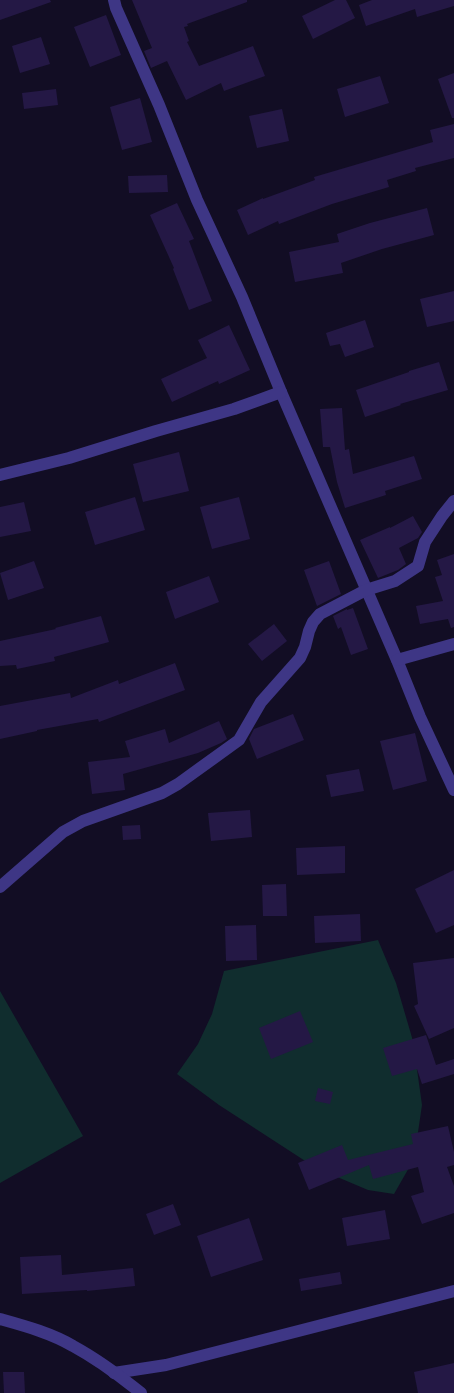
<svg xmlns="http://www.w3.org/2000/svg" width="454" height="1393" font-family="'DejaVu Sans',sans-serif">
<rect width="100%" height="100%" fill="#120d24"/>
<g fill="#102d2e">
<polygon points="378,940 396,983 413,1041 422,1105 417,1139 410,1166 394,1194 368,1190 316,1168 219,1105 177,1074 198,1044 212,1014 224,971"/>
<polygon points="0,991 83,1136 0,1183"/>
</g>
<g fill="#241845">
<polygon points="0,0 50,0 51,2 0,20"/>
<polygon points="132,0 247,0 247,2 187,24 188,26 184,27 189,41 187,42 199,66 253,46 265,76 224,91 221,83 186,100 167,61 151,68 144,51 152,48"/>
<polygon points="335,0 346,0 355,18 313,39 302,16"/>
<polygon points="372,0 454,0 454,6 417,17 415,9 366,26 359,5"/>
<polygon points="106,15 121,55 90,67 74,27"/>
<polygon points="41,37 50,64 20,73 12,46"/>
<polygon points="454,73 454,118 452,118 438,79"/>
<polygon points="380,76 389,103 345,117 337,89"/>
<polygon points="56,89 58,105 24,109 22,93"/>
<polygon points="140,98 152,142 122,150 110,107"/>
<polygon points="282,109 289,141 257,148 249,116"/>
<polygon points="454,124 454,158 415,168 416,171 387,180 389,187 332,204 279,224 278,221 248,235 237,210 263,198 263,199 315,180 314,177 433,142 430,130"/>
<polygon points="167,175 168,192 129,193 128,176"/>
<polygon points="177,203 194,239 189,241 212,301 189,310 173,269 174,268 150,215"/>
<polygon points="427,208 434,235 382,249 341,263 343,273 295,282 289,252 339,242 337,234 370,223"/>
<polygon points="454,291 454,321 427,327 420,299"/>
<polygon points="365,320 374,347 345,357 340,344 330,346 326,333"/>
<polygon points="229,325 250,370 219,384 218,381 172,402 161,379 207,358 198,340"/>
<polygon points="439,362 448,390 400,404 401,405 365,417 356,390 409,372 409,371"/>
<polygon points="342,408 345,450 349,449 353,474 414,456 422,479 385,491 386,495 345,508 337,482 330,447 323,447 320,409"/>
<polygon points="179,452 189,491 143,502 133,464"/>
<polygon points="135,497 145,530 95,545 85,512"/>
<polygon points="239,497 250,539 212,549 200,507"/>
<polygon points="24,502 31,531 0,537 0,507"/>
<polygon points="413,516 422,532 418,538 399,548 406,564 398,570 378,578 360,540 390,527 390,528"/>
<polygon points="454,554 454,627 451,628 448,619 420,624 416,606 443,601 435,577 442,575 437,560"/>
<polygon points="34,561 44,588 8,600 0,573"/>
<polygon points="329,561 341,594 317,606 304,570"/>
<polygon points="209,576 219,602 175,619 166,592"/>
<polygon points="353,608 368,649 351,655 341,627 338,629 333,616 347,609 347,610"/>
<polygon points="101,616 109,642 54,657 55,661 17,669 16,665 0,666 0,641 56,629 55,628"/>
<polygon points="274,624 287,641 262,661 248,644"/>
<polygon points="175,663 185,690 99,722 98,719 37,730 37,731 0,739 0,706 70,693 71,698 118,680 119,684"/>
<polygon points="293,714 304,740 257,759 249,739 254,729"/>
<polygon points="219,721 227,739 221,743 198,753 123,774 125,790 92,794 88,762 130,757 125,741 165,729 169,743"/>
<polygon points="415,733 427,781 393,790 380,741"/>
<polygon points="359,769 364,791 331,797 326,775"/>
<polygon points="250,810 252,837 211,841 208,813"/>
<polygon points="140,825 141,839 123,840 122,826"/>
<polygon points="345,846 345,873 297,875 296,848"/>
<polygon points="454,870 454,925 436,933 415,889"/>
<polygon points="286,884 287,916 263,916 262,885"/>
<polygon points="360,914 361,941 315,943 314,916"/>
<polygon points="256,925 257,960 226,961 225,926"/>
<polygon points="454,958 454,1028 429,1039 414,1006 418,1004 413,963"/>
<polygon points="300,1011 313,1042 271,1059 259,1028"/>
<polygon points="426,1035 436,1065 454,1059 454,1074 422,1084 417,1069 392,1076 383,1048"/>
<polygon points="318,1088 333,1092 330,1104 315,1101"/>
<polygon points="448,1126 454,1152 454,1165 447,1167 454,1186 454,1213 422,1224 411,1196 424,1192 418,1167 373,1179 369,1165 309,1190 298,1163 342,1145 348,1160 413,1144 411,1134"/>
<polygon points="173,1204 181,1225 154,1235 146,1214"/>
<polygon points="385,1210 390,1239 347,1246 342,1218"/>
<polygon points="249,1218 263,1260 211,1277 197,1236"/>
<polygon points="61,1255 62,1275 133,1268 135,1286 87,1291 87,1290 22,1294 20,1257"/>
<polygon points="340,1272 342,1284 301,1291 299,1279"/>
<polygon points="454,1363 454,1393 418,1393 414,1372"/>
<polygon points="3,1372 24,1372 25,1393 4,1393"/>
</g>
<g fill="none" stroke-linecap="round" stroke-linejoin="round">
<g stroke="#3e3685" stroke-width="12">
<polyline points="114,0 116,8 159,105 197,200 242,297 281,392 397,660 420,717 454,790"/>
<polyline points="0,475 69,458 156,431 234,409 281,392"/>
<polyline points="397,660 454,644"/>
<polyline points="0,887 63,832 83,821 162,793 178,784 239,740 261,702 300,658 305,647 309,631 313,622 320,614 366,590 395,581 418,566 425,542 442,516 454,501"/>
<polyline points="114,1373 166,1365 454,1291"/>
</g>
<path stroke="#3e3685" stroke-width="12" d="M0,1319C25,1326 51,1333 73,1346C97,1359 120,1376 141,1393"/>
</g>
</svg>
